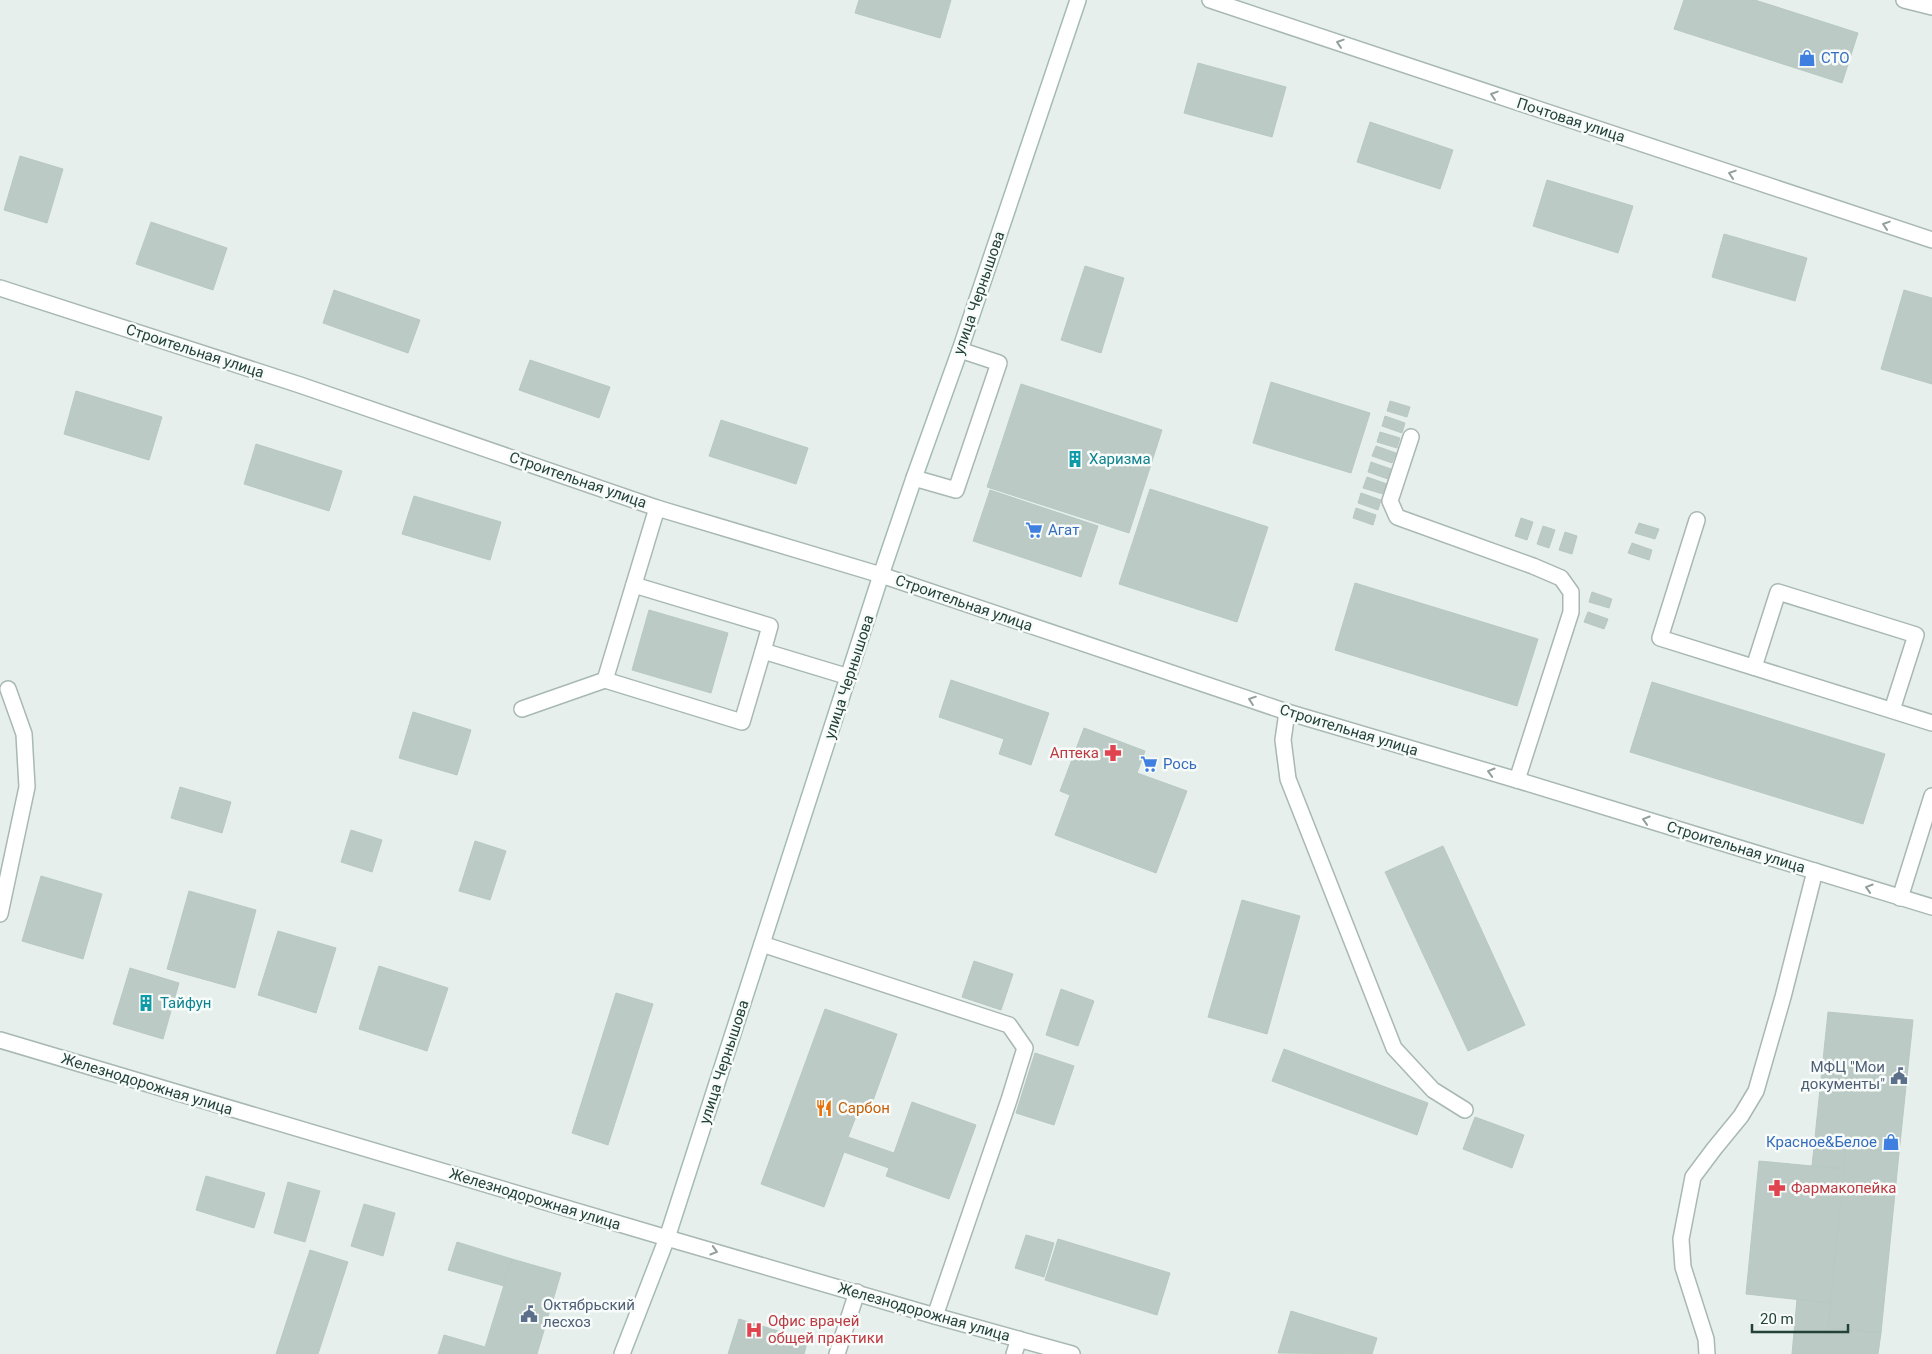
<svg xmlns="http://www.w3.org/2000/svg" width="1932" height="1354" font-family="Roboto,sans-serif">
<rect width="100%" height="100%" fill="#e6efeb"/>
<g fill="#bbcac4" stroke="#b8c9c2">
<polygon points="859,0 951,0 940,38 855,13"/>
<polygon points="1684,0 1755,0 1858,33 1842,83 1674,29"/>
<polygon points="1198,63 1286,87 1272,137 1184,113"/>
<polygon points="1370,122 1453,150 1440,189 1357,162"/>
<polygon points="20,156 63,169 47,223 4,210"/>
<polygon points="1547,180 1633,206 1618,253 1533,226"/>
<polygon points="151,222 227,248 213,290 136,264"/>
<polygon points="1724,234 1807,258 1795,301 1712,277"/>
<polygon points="1085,266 1124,278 1101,353 1061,340"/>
<polygon points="334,290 420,320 408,353 323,323"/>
<polygon points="1904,290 1932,298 1932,384 1881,369"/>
<polygon points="530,360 610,387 599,418 519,390"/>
<polygon points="1271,382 1370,413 1351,473 1253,443"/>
<polygon points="1021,384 1162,430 1129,533 987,487"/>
<polygon points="76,391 162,417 149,460 64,434"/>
<polygon points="1390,401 1410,407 1407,417 1387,411"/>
<polygon points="1385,416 1405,423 1402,433 1382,426"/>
<polygon points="721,420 808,448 796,484 709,456"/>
<polygon points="1380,432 1400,438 1397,448 1377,442"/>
<polygon points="256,444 342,471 329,511 244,484"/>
<polygon points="1376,446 1396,453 1392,463 1372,456"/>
<polygon points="1371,462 1391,469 1388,479 1368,472"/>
<polygon points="1367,477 1387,484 1383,494 1363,488"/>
<polygon points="1150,489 1268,527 1237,622 1119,584"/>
<polygon points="990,490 1098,526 1081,577 973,541"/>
<polygon points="1361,493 1381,500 1378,510 1358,503"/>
<polygon points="414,496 501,522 490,560 402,534"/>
<polygon points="1356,508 1376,515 1373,525 1353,518"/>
<polygon points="1521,518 1533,522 1527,540 1515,536"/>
<polygon points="1639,523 1659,529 1655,539 1635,533"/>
<polygon points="1543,526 1555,530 1549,548 1537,544"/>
<polygon points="1565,532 1577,536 1572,554 1559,550"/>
<polygon points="1632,543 1652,550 1649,560 1628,553"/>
<polygon points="1355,583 1538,639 1517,706 1335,650"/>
<polygon points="1592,592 1612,599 1609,608 1589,602"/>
<polygon points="649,610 728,633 711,693 632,670"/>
<polygon points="1588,612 1608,619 1604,629 1584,622"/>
<polygon points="951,680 1049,713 1031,765 999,754 1004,739 939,717"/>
<polygon points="1652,682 1885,754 1863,824 1630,752"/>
<polygon points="413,712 471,730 457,775 399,758"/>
<polygon points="1084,728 1145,751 1137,773 1187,791 1156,873 1055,835 1070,795 1060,791"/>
<polygon points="180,787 231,802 222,833 171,818"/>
<polygon points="351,830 382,840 372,872 341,862"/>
<polygon points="475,841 506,851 490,900 459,891"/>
<polygon points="1443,846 1525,1025 1468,1051 1385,872"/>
<polygon points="41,876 102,894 83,959 22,941"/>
<polygon points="189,891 256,910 235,988 167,969"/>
<polygon points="1242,900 1300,916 1267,1034 1208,1017"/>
<polygon points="278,931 336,948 316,1013 258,995"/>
<polygon points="974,961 1013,974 1001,1010 962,997"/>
<polygon points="379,966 448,988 427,1051 359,1029"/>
<polygon points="130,968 179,983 163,1039 113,1024"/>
<polygon points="1061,989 1094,1001 1078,1046 1046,1035"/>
<polygon points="616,993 653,1004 608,1145 572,1133"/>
<polygon points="825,1009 897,1034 870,1109 860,1106 848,1137 894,1153 912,1102 976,1125 949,1199 886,1176 889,1168 844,1152 824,1207 761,1184"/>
<polygon points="1828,1012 1913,1020 1899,1153 1846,1147 1844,1169 1812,1166"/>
<polygon points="1284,1049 1428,1103 1417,1135 1272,1081"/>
<polygon points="1035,1053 1074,1066 1054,1125 1016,1113"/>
<polygon points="1475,1117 1524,1135 1512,1168 1463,1149"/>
<polygon points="1846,1147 1899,1153 1881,1333 1828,1328"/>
<polygon points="1759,1161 1844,1169 1830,1303 1746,1294"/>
<polygon points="206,1176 265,1193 254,1228 196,1210"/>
<polygon points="288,1182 320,1191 305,1242 274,1233"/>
<polygon points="364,1204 395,1213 383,1256 351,1246"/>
<polygon points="1026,1235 1054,1243 1044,1277 1015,1268"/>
<polygon points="1058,1239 1170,1273 1157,1315 1045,1280"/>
<polygon points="457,1242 512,1259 504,1286 448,1270"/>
<polygon points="310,1250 348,1262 318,1354 276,1354"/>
<polygon points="512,1259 561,1273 537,1354 438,1354 444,1335 485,1347"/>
<polygon points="1797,1299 1830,1303 1828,1328 1881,1333 1878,1354 1792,1354"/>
<polygon points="1291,1311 1377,1338 1372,1354 1278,1353"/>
<polygon points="739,1319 808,1340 804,1354 728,1354"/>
</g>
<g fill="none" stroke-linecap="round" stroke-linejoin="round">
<g stroke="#a8b8b2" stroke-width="18">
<g id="lane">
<polyline points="1904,0 1932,7"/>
<polyline points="1411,437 1390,501 1397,517 1533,566 1561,578 1571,592 1571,612 1517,780"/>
<polyline points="914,478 956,490 999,363 960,350"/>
<polyline points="657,508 605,680 742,722 763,651 849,677"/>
<polyline points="1697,520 1660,638 1932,723"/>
<polyline points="634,585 770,626 763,651"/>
<polyline points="1754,667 1778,592 1916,635 1892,710"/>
<polyline points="522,709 605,680"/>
<polyline points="1287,712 1283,740 1288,779 1394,1048 1433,1090 1465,1110"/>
<polyline points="1900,898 1932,796"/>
<polyline points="0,914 27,787 24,734 8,689"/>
<polyline points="762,944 1009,1025 1025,1048 1009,1100 935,1316"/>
<polyline points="837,1354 857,1292"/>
<polyline points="1014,1354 1019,1339"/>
<polyline points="1707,1354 1706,1339 1683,1267 1681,1239 1693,1177 1714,1149 1741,1116 1756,1091 1783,997 1815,871"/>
</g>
</g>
<g stroke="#a8b8b2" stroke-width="18">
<g id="street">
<polyline points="1210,0 1932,240"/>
<polyline points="0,288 300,385 657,508 881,575 1287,712 1517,780 1932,907"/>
<polyline points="0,1040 667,1238 935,1316 1072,1354"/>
</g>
</g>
<g stroke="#a4bbb3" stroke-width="18">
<polyline id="secondary" points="622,1354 667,1238 881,575 914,478 960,350 1078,0"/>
</g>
<use href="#lane" stroke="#fff" stroke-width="15"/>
<use href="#street" stroke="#fff" stroke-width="15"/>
<use href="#secondary" stroke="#fff" stroke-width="15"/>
</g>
<defs><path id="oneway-chevron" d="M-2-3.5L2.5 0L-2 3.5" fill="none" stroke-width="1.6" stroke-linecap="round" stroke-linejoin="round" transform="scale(1.25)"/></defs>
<g stroke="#92a09c">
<use href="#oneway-chevron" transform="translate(1340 43) rotate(-162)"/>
<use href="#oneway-chevron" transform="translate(1494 95) rotate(-162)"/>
<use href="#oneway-chevron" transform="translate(1732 174) rotate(-162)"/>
<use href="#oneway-chevron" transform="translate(1886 225) rotate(-162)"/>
<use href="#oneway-chevron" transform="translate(1252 700) rotate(-161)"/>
<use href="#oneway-chevron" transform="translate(1491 772) rotate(-164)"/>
<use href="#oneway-chevron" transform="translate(1646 820) rotate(-163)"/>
<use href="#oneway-chevron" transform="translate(1869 888) rotate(-163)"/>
<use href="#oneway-chevron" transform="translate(714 1251) rotate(16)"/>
</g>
<defs>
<g id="shop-bare" transform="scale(1.35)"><path d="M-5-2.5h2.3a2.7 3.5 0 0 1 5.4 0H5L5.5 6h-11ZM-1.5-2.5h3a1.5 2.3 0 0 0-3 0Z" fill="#3f7fe0" stroke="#f7fbf9" stroke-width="2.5" paint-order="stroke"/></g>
<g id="building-bare" transform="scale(1.35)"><path d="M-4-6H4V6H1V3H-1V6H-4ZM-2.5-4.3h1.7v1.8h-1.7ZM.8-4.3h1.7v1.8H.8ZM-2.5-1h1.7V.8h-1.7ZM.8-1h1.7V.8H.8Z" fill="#0f9aa8" stroke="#f7fbf9" stroke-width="2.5" paint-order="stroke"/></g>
<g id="supermarket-bare" transform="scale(1.35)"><path d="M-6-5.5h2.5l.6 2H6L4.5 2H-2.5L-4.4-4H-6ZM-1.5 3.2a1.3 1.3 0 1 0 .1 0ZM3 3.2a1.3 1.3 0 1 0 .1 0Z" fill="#3f7fe0" stroke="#f7fbf9" stroke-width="2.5" paint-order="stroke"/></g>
<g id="pharmacy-bare" transform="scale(1.35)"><path d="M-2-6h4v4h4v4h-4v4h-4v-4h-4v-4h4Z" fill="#e0444e" stroke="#f7fbf9" stroke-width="2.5" paint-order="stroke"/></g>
<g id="civic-bare" transform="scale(1.35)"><path d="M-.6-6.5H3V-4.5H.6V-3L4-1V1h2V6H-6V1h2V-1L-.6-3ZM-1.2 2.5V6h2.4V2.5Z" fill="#5c6f8a" stroke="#f7fbf9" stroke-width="2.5" paint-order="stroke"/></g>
<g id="restaurant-bare" transform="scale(1.35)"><path d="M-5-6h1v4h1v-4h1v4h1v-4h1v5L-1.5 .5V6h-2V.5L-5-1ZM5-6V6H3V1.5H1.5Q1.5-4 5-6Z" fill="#e8710a" stroke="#f7fbf9" stroke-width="2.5" paint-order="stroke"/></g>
<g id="hospital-bare" transform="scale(1.35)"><path d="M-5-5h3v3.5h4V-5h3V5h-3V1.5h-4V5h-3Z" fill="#e0444e" stroke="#f7fbf9" stroke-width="2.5" paint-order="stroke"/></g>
</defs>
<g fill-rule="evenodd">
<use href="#shop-bare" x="1807" y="58"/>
<use href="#building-bare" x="1075" y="459"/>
<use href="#supermarket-bare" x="1034" y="530"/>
<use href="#pharmacy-bare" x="1113" y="753"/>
<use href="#supermarket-bare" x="1149" y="764"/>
<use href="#building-bare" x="146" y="1003"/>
<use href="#civic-bare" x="1899" y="1076"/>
<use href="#restaurant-bare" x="824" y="1108"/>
<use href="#shop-bare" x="1891" y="1142"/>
<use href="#pharmacy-bare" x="1777" y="1188"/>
<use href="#civic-bare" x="529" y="1314"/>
<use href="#hospital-bare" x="754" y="1330"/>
</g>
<g text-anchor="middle" stroke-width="5" stroke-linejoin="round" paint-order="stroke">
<g font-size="15" fill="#366cbe" stroke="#f7fbf9" text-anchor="start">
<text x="1821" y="63">СТО</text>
<text x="1048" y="535">Агат</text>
<text x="1163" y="769">Рось</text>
<text x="1877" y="1147" text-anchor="end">Красное&amp;Белое</text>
</g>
<g font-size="15" fill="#24423a" stroke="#f7fbf9">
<text transform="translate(1571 120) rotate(18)" y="5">Почтовая улица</text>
<text transform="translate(979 293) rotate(-71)" y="5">улица Чернышова</text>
<text transform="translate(195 351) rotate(18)" y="5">Строительная улица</text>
<text transform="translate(578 480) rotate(19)" y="5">Строительная улица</text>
<text transform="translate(964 603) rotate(19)" y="5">Строительная улица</text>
<text transform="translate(849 677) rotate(-72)" y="5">улица Чернышова</text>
<text transform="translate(1349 730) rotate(17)" y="5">Строительная улица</text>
<text transform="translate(1736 847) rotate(17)" y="5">Строительная улица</text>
<text transform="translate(724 1062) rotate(-72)" y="5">улица Чернышова</text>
<text transform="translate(147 1084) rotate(17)" y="5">Железнодорожная улица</text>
<text transform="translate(535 1199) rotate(17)" y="5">Железнодорожная улица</text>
<text transform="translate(924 1312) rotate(16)" y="5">Железнодорожная улица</text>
</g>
<g font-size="15" fill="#0d838f" stroke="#f7fbf9" text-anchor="start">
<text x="1089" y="464">Харизма</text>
<text x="160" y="1008">Тайфун</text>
</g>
<g font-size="15" fill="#be3a42" stroke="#f7fbf9" text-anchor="start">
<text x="1099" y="758" text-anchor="end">Аптека</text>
<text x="1791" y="1193">Фармакопейка</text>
<text x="768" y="1326">Офис врачей<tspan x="768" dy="17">общей практики</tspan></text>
</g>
<g font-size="15" fill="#4e5e75" stroke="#f7fbf9" text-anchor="end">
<text x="1885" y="1072">МФЦ "Мои<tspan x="1885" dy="17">документы"</tspan></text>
<text x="543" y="1310" text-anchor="start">Октябрьский<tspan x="543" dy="17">лесхоз</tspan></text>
</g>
<g font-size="15" fill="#c56008" stroke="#f7fbf9" text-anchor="start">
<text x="838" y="1113">Сарбон</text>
</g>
</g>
<path d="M1752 1324v8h96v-8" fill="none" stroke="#24423a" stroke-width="2.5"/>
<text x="1760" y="1324" font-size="15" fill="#24423a" stroke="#f7fbf9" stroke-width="4" paint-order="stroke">20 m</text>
</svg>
